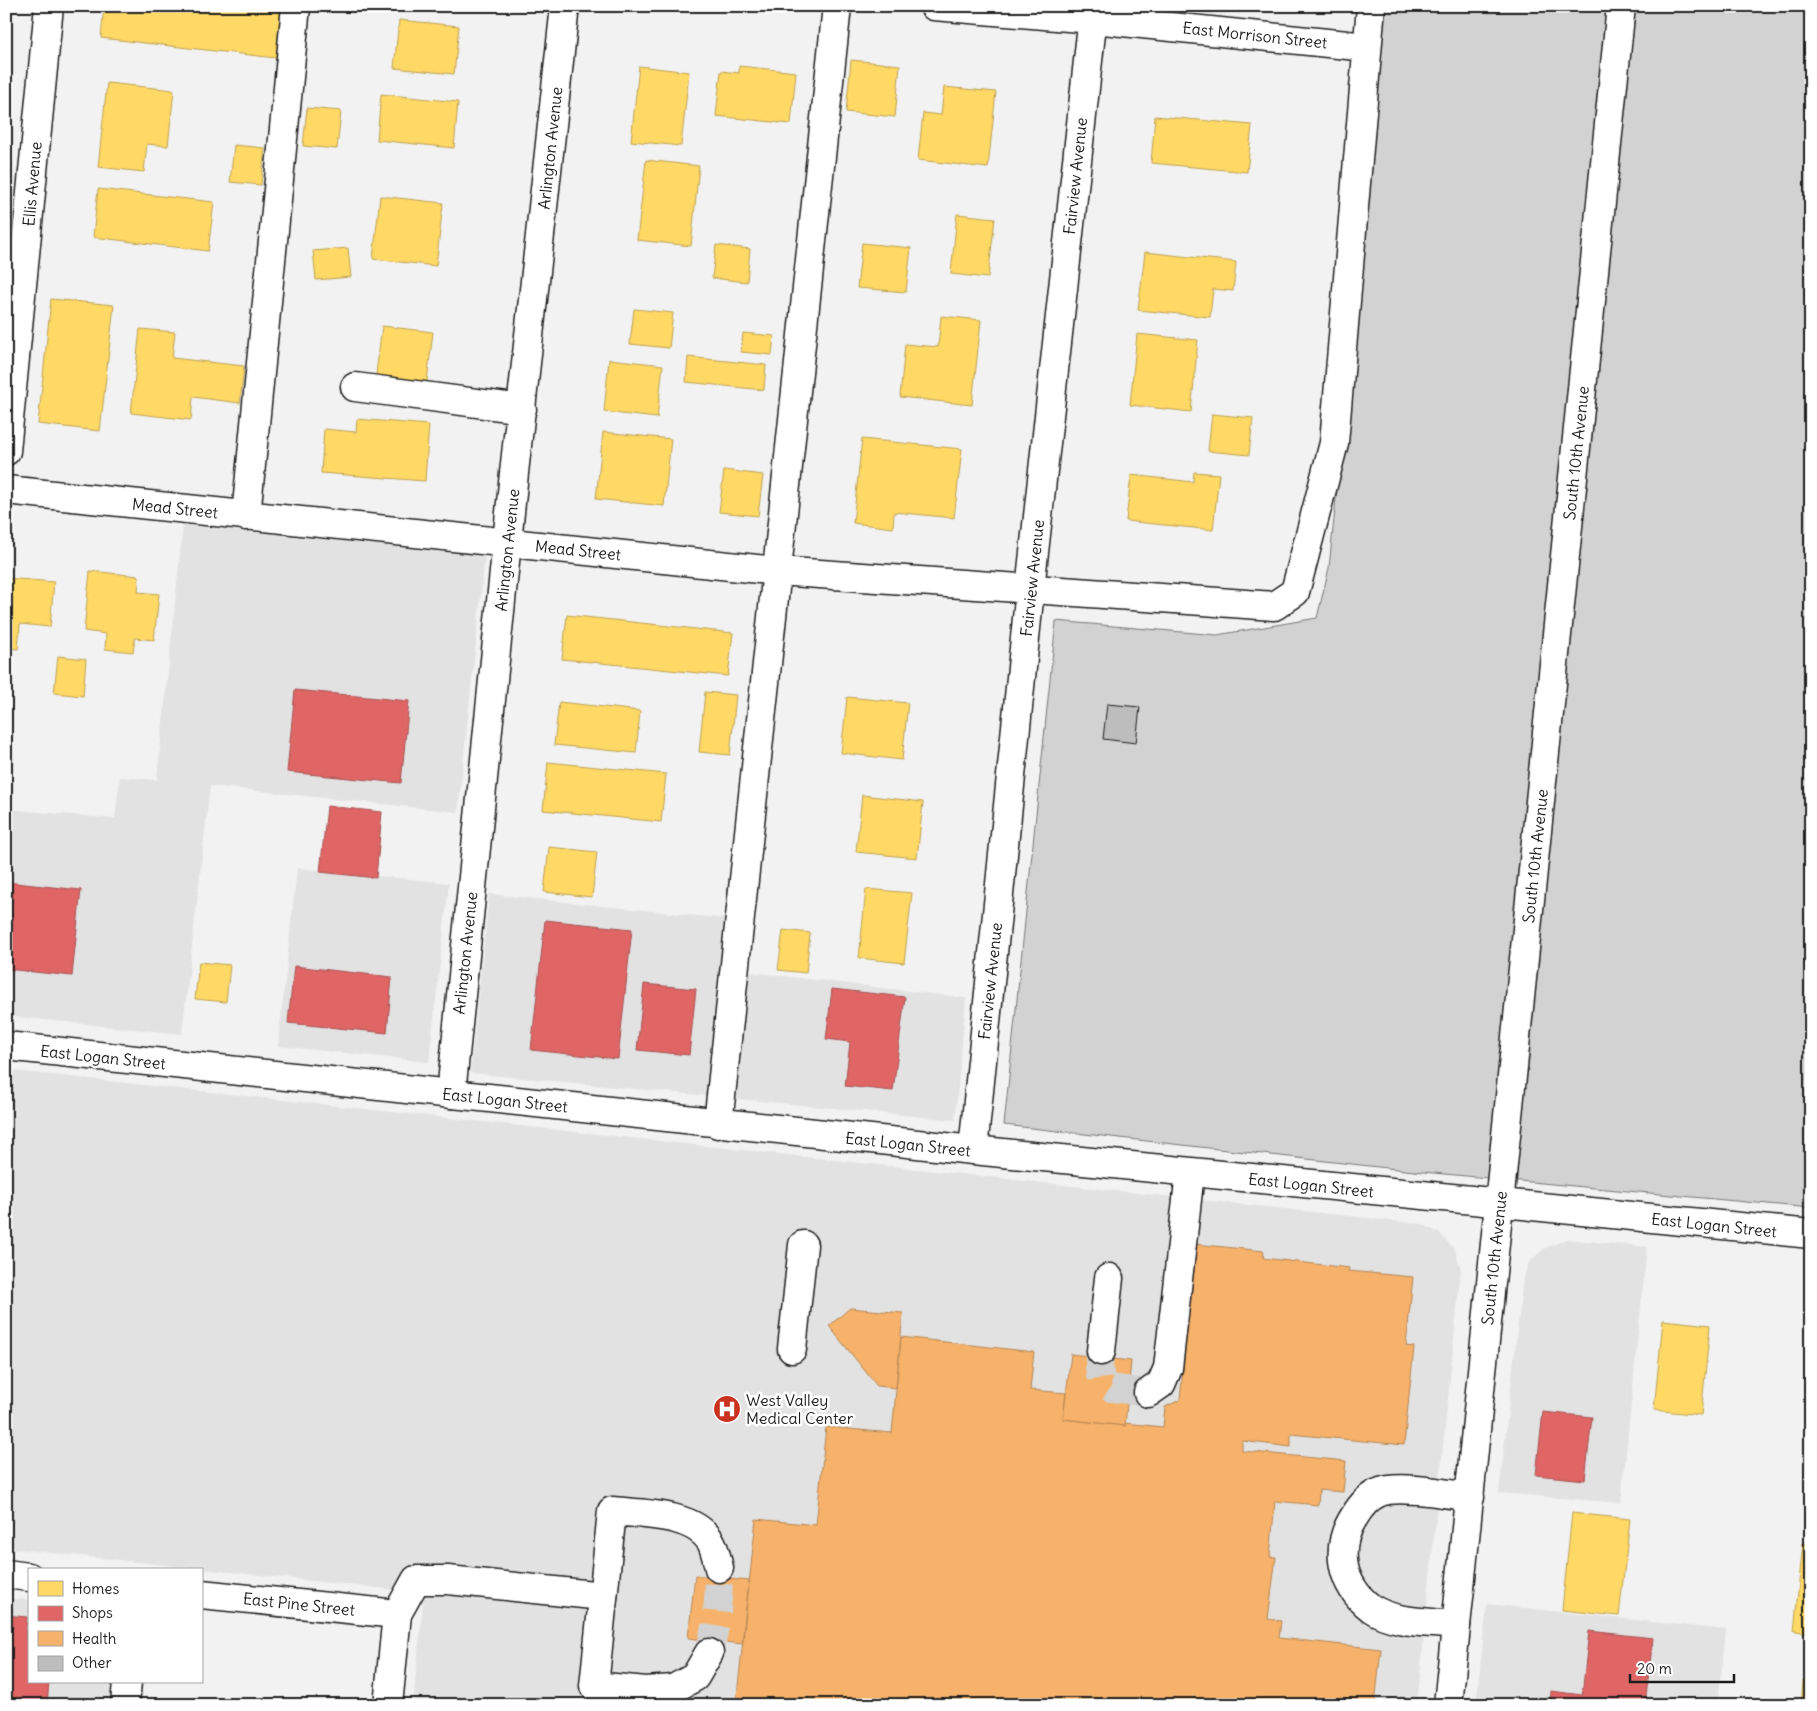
<svg xmlns="http://www.w3.org/2000/svg" width="1817" height="1711" font-family="Delius,sans-serif">
<rect width="100%" height="100%" fill="#f2f2f2"/>
<filter id="ink" filterUnits="userSpaceOnUse"><feTurbulence type="fractalNoise" baseFrequency=".02" numOctaves="2"/><feDisplacementMap in="SourceGraphic" scale="10" xChannelSelector="R" yChannelSelector="G"/><feConvolveMatrix kernelMatrix="1 2 1 2 8 2 1 2 1" color-interpolation-filters="sRGB"/></filter>
<g filter="url(#ink)">
<g fill="#e2e2e2">
<polygon points="183,525 485,556 458,812 210,786 182,1034 6,1016 6,809 115,819 120,777 157,780"/>
<polygon points="297,868 449,883 429,1062 278,1046"/>
<polygon points="489,894 746,921 742,971 966,998 955,1120 470,1073"/>
<polygon points="6,1070 1422,1224 1439,1233 1455,1250 1461,1269 1417,1705 413,1705 424,1593 6,1548"/>
<polygon points="1567,1239 1647,1247 1621,1503 1499,1493 1523,1278 1529,1262 1545,1248"/>
<polygon points="6,1598 29,1600 29,1682 135,1682 133,1705 6,1705"/>
<polygon points="1487,1604 1726,1630 1718,1705 1476,1705"/>
</g>
<polygon fill="#d2d2d2" stroke="#777" points="1386,6 1811,6 1811,1208 1423,1172 1004,1125 1056,621 1217,635 1317,618 1329,568"/>
<g fill="#ffd966" stroke="#bba050">
<polygon points="104,6 281,6 276,58 101,38"/>
<polygon points="399,20 459,26 454,74 394,68"/>
<polygon points="851,60 900,65 895,117 846,112"/>
<polygon points="639,66 689,72 681,146 631,141"/>
<polygon points="739,66 796,72 791,124 716,116 721,71 739,73"/>
<polygon points="107,83 174,90 168,146 147,144 144,172 98,167"/>
<polygon points="944,87 996,92 988,168 918,160 923,113 941,115"/>
<polygon points="381,94 458,102 454,148 377,140"/>
<polygon points="307,108 341,111 337,149 303,146"/>
<polygon points="1155,116 1252,125 1247,172 1151,163"/>
<polygon points="234,145 265,148 261,185 230,182"/>
<polygon points="646,160 699,166 691,246 637,240"/>
<polygon points="98,189 214,202 208,251 93,237"/>
<polygon points="380,196 443,203 436,266 373,259"/>
<polygon points="957,214 995,218 988,278 951,274"/>
<polygon points="862,243 911,248 906,292 857,288"/>
<polygon points="716,245 750,249 747,282 712,278"/>
<polygon points="348,248 351,277 316,280 313,251"/>
<polygon points="1145,252 1236,262 1233,291 1213,289 1210,317 1138,310"/>
<polygon points="51,299 114,305 100,431 38,424"/>
<polygon points="634,309 673,313 669,348 630,344"/>
<polygon points="941,316 981,320 972,405 900,397 905,344 938,347"/>
<polygon points="382,326 433,332 426,389 375,382"/>
<polygon points="140,329 175,332 172,358 244,366 240,403 193,397 191,420 131,413"/>
<polygon points="743,333 774,336 772,355 741,352"/>
<polygon points="1137,334 1198,340 1191,412 1130,405"/>
<polygon points="688,357 766,365 764,390 686,382"/>
<polygon points="609,359 663,365 657,418 604,412"/>
<polygon points="1212,414 1253,418 1249,455 1208,451"/>
<polygon points="357,419 429,425 425,481 321,473 324,429 356,432"/>
<polygon points="603,432 671,439 664,506 596,499"/>
<polygon points="862,439 962,449 954,518 894,512 893,528 853,523"/>
<polygon points="724,470 763,475 758,516 719,512"/>
<polygon points="1194,472 1219,474 1213,530 1126,521 1131,475 1193,482"/>
<polygon points="90,571 139,576 138,592 159,594 154,640 135,638 133,652 105,649 106,634 84,631"/>
<polygon points="6,578 54,582 50,627 20,624 18,649 6,648"/>
<polygon points="567,615 733,633 728,676 562,659"/>
<polygon points="58,656 86,659 83,696 54,693"/>
<polygon points="705,692 736,695 730,755 699,752"/>
<polygon points="847,697 908,703 902,760 841,753"/>
<polygon points="559,702 640,711 636,753 554,745"/>
<polygon points="548,762 666,774 661,822 543,810"/>
<polygon points="862,795 923,802 917,858 856,852"/>
<polygon points="549,847 597,852 592,897 544,892"/>
<polygon points="866,889 912,893 904,963 859,958"/>
<polygon points="783,930 810,933 806,973 778,970"/>
<polygon points="199,962 230,965 226,1002 195,999"/>
<polygon points="1663,1320 1710,1325 1701,1415 1654,1410"/>
<polygon points="1572,1513 1630,1519 1619,1616 1562,1610"/>
<polygon points="1803,1543 1811,1544 1811,1633 1794,1631"/>
<polygon points="1803,1681 1811,1682 1811,1705 1801,1705"/>
</g>
<g fill="#e06666" stroke="#a55050">
<polygon points="295,690 409,701 401,783 287,772"/>
<polygon points="327,806 382,812 376,878 320,872"/>
<polygon points="6,882 81,890 72,976 6,969"/>
<polygon points="545,920 632,929 618,1059 531,1050"/>
<polygon points="294,966 392,977 387,1033 288,1023"/>
<polygon points="644,984 696,989 689,1055 637,1050"/>
<polygon points="832,989 905,997 893,1091 845,1086 850,1042 826,1039"/>
<polygon points="1543,1412 1592,1417 1585,1480 1536,1475"/>
<polygon points="6,1615 27,1617 25,1639 29,1639 29,1682 49,1682 47,1705 6,1705"/>
<polygon points="1589,1631 1653,1638 1645,1705 1550,1705 1551,1691 1582,1695"/>
</g>
<g fill="#f6b26b" stroke="#b58553">
<polygon points="1195,1244 1264,1251 1263,1258 1349,1268 1348,1271 1413,1277 1406,1346 1414,1347 1404,1445 1291,1434 1291,1447 1242,1441 1242,1451 1346,1461 1343,1492 1319,1490 1318,1505 1275,1501 1270,1557 1276,1557 1268,1619 1281,1621 1279,1638 1381,1649 1375,1705 736,1705 756,1519 816,1525 826,1427 892,1433 901,1337 1034,1352 1030,1390 1066,1393 1063,1419 1125,1426 1125,1423 1163,1427 1165,1407 1180,1400"/>
<polygon points="850,1308 903,1313 896,1388 877,1386 829,1326"/>
<polygon points="1071,1354 1131,1361 1125,1426 1063,1419"/>
<polygon points="695,1575 749,1581 742,1644 688,1638"/>
</g>
<polygon fill="#bdbdbd" stroke="#1c1c1c" points="1107,704 1140,707 1136,743 1103,739"/>
<g fill="none" stroke-linecap="round" stroke-linejoin="round">
<g stroke="#d2d2d2" stroke-width="28" stroke-dasharray="28 14" stroke-linecap="butt">
<polyline points="1101,1351 1099,1366 1101,1381 1111,1388 1148,1393"/>
<path d="M709,1653C717,1625 719,1597 719,1568"/>
</g>
<g stroke="#1c1c1c" stroke-width="31">
<g id="minor">
<polyline points="934,6 1093,19 1367,47"/>
<polyline points="355,387 522,409"/>
<polyline points="6,451 49,6"/>
<polyline points="6,490 777,571 1274,606 1295,592 1334,443 1371,6"/>
<polyline points="246,516 296,6"/>
<polyline points="6,1046 973,1150 1811,1234"/>
<polyline points="451,1094 514,473 565,6"/>
<polyline points="718,1124 837,6"/>
<polyline points="973,1150 1030,589 1094,6"/>
<polyline points="792,1349 803,1245"/>
<polyline points="1101,1351 1109,1278"/>
<polyline points="1148,1393 1161,1384 1168,1368 1190,1173"/>
<polyline points="6,1574 29,1577"/>
<polyline points="201,1594 397,1614"/>
<path d="M1456,1625C1430,1622 1392,1623 1371,1608C1341,1585 1334,1548 1354,1517C1360,1507 1368,1497 1378,1493C1396,1484 1449,1494 1470,1497"/>
<path d="M709,1653L695,1677L673,1689L646,1691L594,1686L612,1511C642,1514 694,1513 711,1542C715,1549 717,1560 719,1568"/>
<polyline points="125,1705 127,1682"/>
<polyline points="388,1705 397,1614 416,1580 448,1580 603,1596"/>
</g>
</g>
<g stroke="#1c1c1c" stroke-width="31">
<polyline id="major" points="1448,1705 1621,6"/>
</g>
<use href="#minor" stroke="#fff" stroke-width="28"/>
<use href="#major" stroke="#fff" stroke-width="28"/>
</g>
</g>
<defs>
<g id="hospital-disc" transform="scale(1.4375)"><circle r="9.5" fill="#c8321e" stroke="#fff"/><path d="M-5-5h3v3.5h4V-5h3V5h-3V1.5h-4V5h-3Z" fill="#fff"/></g>
</defs>
<g fill-rule="evenodd">
<use href="#hospital-disc" x="727" y="1409"/>
</g>
<g text-anchor="middle" stroke-width="5" stroke-linejoin="round" paint-order="stroke">
<g font-size="16" fill="#1c1c1c" stroke="#fff">
<text transform="translate(1255 35) rotate(6)" y="6">East Morrison Street</text>
<text transform="translate(550 148) rotate(-84)" y="6">Arlington Avenue</text>
<text transform="translate(1075 176) rotate(-84)" y="6">Fairview Avenue</text>
<text transform="translate(32 184) rotate(-85)" y="6">Ellis Avenue</text>
<text transform="translate(1576 453) rotate(-84)" y="6">South 10th Avenue</text>
<text transform="translate(175 508) rotate(6)" y="6">Mead Street</text>
<text transform="translate(507 550) rotate(-84)" y="6">Arlington Avenue</text>
<text transform="translate(578 550) rotate(6)" y="6">Mead Street</text>
<text transform="translate(1032 578) rotate(-84)" y="6">Fairview Avenue</text>
<text transform="translate(1535 856) rotate(-84)" y="6">South 10th Avenue</text>
<text transform="translate(465 953) rotate(-84)" y="6">Arlington Avenue</text>
<text transform="translate(990 981) rotate(-84)" y="6">Fairview Avenue</text>
<text transform="translate(103 1057) rotate(6)" y="6">East Logan Street</text>
<text transform="translate(505 1100) rotate(6)" y="6">East Logan Street</text>
<text transform="translate(908 1144) rotate(6)" y="6">East Logan Street</text>
<text transform="translate(1311 1185) rotate(6)" y="6">East Logan Street</text>
<text transform="translate(1714 1225) rotate(6)" y="6">East Logan Street</text>
<text transform="translate(1494 1258) rotate(-84)" y="6">South 10th Avenue</text>
<text transform="translate(299 1604) rotate(6)" y="6">East Pine Street</text>
</g>
<g font-size="16" fill="#1c1c1c" stroke="#fff" text-anchor="start">
<text x="746" y="1406">West Valley<tspan x="746" dy="18">Medical Center</tspan></text>
</g>
</g>
<rect width="1817" height="1711" fill="none" stroke="#fff" stroke-width="25"/>
<rect x="12" y="12" width="1792" height="1686" fill="none" stroke="#1c1c1c" stroke-width="2" filter="url(#ink)"/>
<rect x="28" y="1568" width="175" height="115" fill="#ffffff" stroke="#a4a4a4"/>
<rect x="38" y="1581" width="25" height="15" fill="#ffd966" stroke="#a4a4a4"/>
<text x="72" y="1594" font-size="15" fill="#1c1c1c">Homes</text>
<rect x="38" y="1606" width="25" height="15" fill="#e06666" stroke="#a4a4a4"/>
<text x="72" y="1618" font-size="15" fill="#1c1c1c">Shops</text>
<rect x="38" y="1631" width="25" height="15" fill="#f6b26b" stroke="#a4a4a4"/>
<text x="72" y="1644" font-size="15" fill="#1c1c1c">Health</text>
<rect x="38" y="1656" width="25" height="15" fill="#bdbdbd" stroke="#a4a4a4"/>
<text x="72" y="1668" font-size="15" fill="#1c1c1c">Other</text>
<path d="M1630 1674v8h104v-8" fill="none" stroke="#1c1c1c" stroke-width="2.5"/>
<text x="1637" y="1674" font-size="15" fill="#1c1c1c" stroke="#ffffff" stroke-width="4" paint-order="stroke">20 m</text>
</svg>
